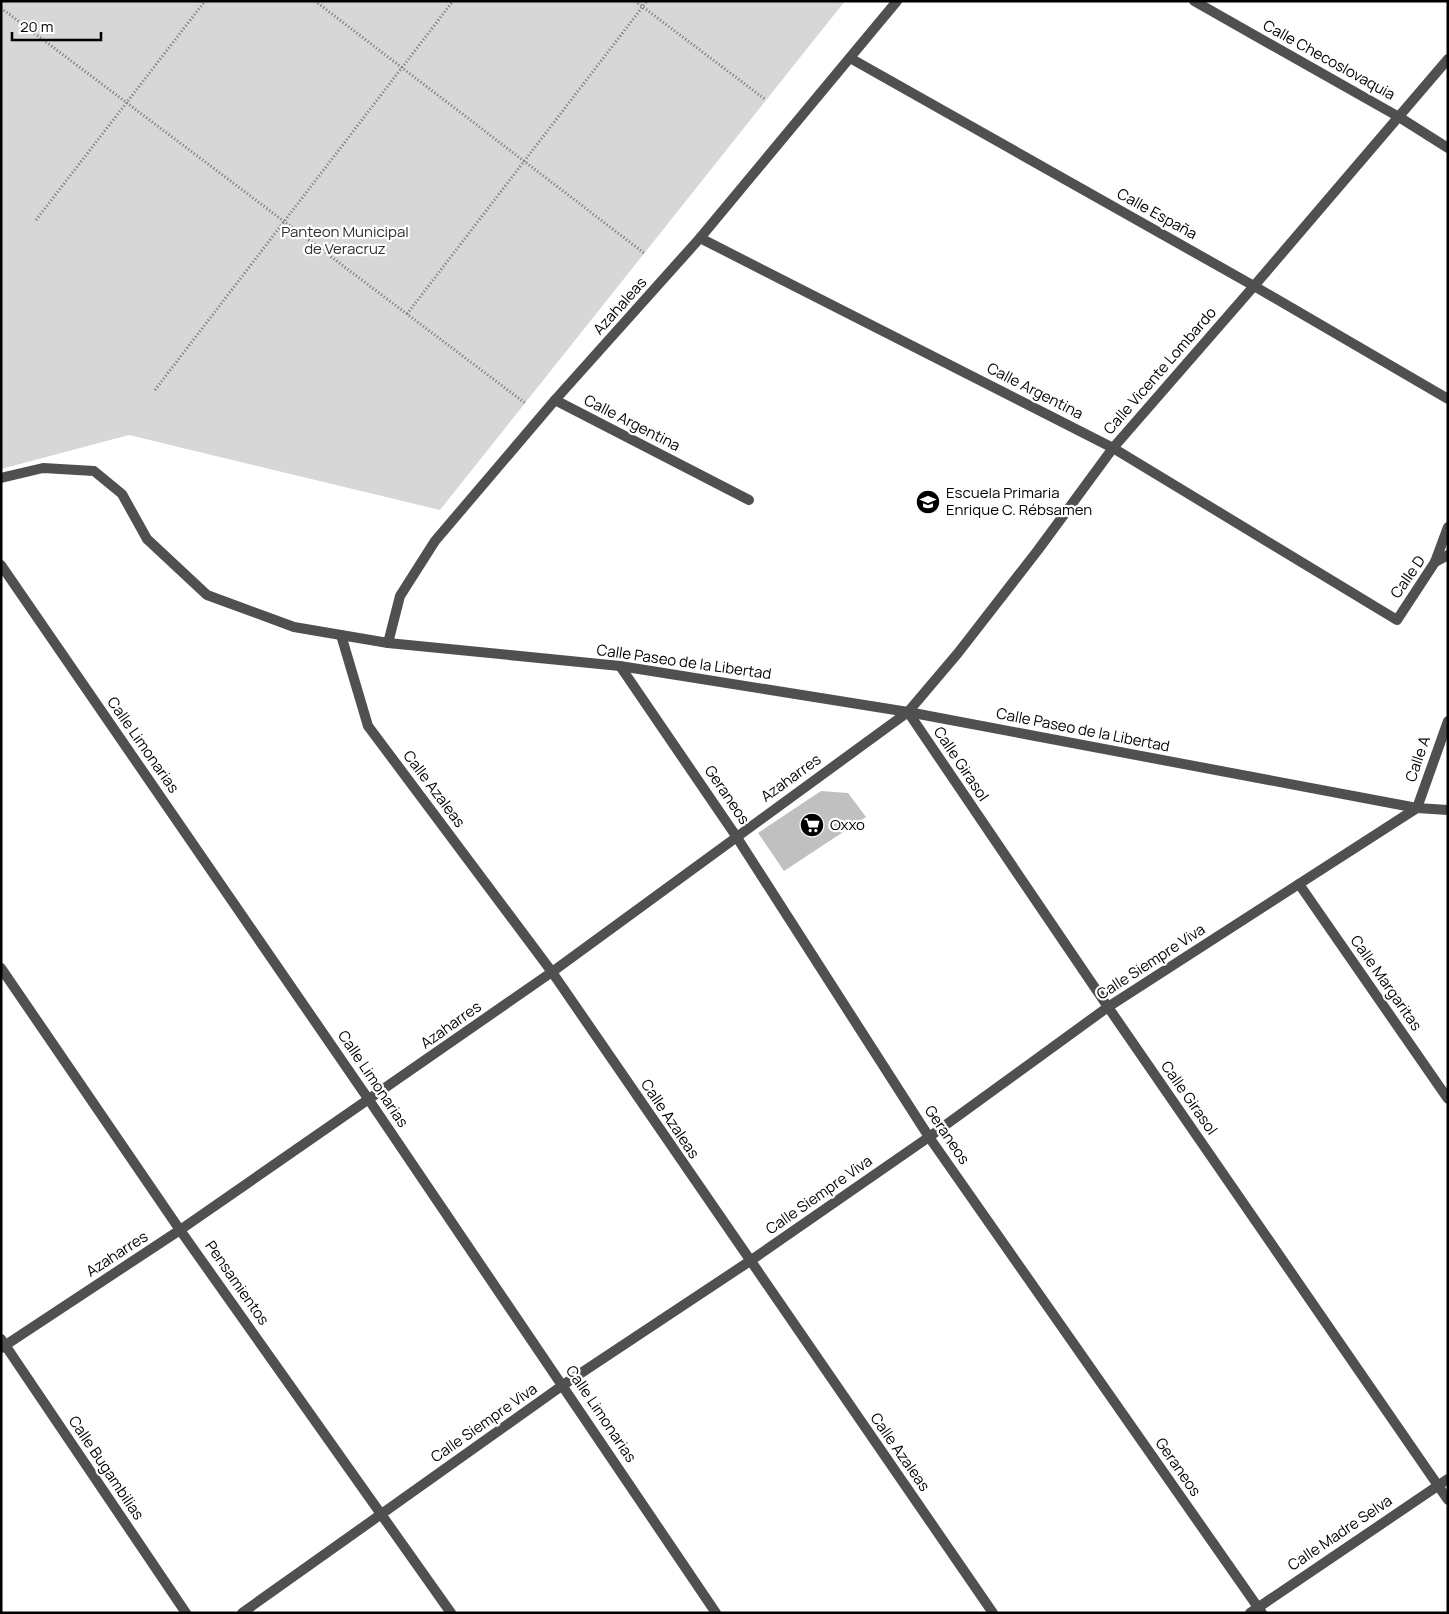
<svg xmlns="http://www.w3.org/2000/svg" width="1449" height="1614" font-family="Manrope,sans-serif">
<rect width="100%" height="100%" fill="#fff"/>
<polygon fill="#d7d7d7" points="1,1 845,1 440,510 129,435 1,469"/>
<polygon fill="#c0c0c0" points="821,791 848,793 866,817 784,871 758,833"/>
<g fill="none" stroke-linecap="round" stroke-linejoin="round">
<g stroke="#727272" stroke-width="3" stroke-dasharray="1 2.5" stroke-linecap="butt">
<polyline points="315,1 644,253"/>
<polyline points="635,1 766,100"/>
<polyline points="1,8 525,403"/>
<polyline points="36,220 205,1"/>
<polyline points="407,314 647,1"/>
<polyline points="155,390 453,1"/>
</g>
<g stroke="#505050" stroke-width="10">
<polyline points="1194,1 1399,117 1448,148"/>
<polyline points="850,58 1254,286 1448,399"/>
<polyline points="700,238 1113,448 1397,620 1435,562 1448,555"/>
<polyline points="555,400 749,500"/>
<polyline points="1435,562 1448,527"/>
<polyline points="1,565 369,1100 716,1613"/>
<polyline points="341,635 368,726 552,972 993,1613"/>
<polyline points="388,643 400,596 435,541 555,400 700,238 897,1"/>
<polyline points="620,666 736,836 929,1137 1262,1613"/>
<polyline points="908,712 1108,1007 1448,1500"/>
<polyline points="1299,884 1448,1099"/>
<polyline points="1,968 180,1230 451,1613"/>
<polyline points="1,1339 186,1613"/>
<polyline points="1,1348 180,1230 552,972 908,712 958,653 1038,550 1113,448 1254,286 1448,59"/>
<polyline points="242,1613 563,1385 750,1261 929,1137 1108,1007 1417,808 1448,721"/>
</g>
<g stroke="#505050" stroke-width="10">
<polyline points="1,478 43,468 94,471 122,494 147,539 207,595 294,627 388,643 620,666 908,712 1417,808 1448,810"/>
<polyline points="1250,1613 1448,1479"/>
</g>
</g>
<defs>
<g id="school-disc" transform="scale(1.25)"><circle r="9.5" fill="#000" stroke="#fff"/><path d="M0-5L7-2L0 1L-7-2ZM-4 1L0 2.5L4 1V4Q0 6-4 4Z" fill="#fff"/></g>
<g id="supermarket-disc" transform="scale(1.25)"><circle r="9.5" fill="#000" stroke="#fff"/><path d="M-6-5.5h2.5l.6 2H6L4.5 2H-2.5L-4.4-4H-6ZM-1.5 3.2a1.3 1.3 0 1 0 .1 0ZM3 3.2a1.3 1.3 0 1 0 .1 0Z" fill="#fff"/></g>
</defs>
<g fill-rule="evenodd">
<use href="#school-disc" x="928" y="502"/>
<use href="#supermarket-disc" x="812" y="825"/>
</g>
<g text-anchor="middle" stroke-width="4.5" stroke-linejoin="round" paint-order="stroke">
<g font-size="15" fill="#000" stroke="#fff">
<text transform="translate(1329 60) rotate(29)" y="5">Calle Checoslovaquia</text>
<text transform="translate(1157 214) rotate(29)" y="5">Calle España</text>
<text transform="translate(620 306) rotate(-48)" y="5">Azahaleas</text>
<text transform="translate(1160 371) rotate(-49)" y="5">Calle Vicente Lombardo</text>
<text transform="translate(1035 391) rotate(27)" y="5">Calle Argentina</text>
<text transform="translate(632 423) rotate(27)" y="5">Calle Argentina</text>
<text transform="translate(1408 577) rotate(-55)" y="5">Calle D</text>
<text transform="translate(684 662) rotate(8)" y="5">Calle Paseo de la Libertad</text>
<text transform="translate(1083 730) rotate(11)" y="5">Calle Paseo de la Libertad</text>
<text transform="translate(143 745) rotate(55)" y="5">Calle Limonarias</text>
<text transform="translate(1418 759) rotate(-71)" y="5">Calle A</text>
<text transform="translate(961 764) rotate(56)" y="5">Calle Girasol</text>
<text transform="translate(791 778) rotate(-36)" y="5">Azaharres</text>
<text transform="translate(434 789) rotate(53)" y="5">Calle Azaleas</text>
<text transform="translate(727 795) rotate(56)" y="5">Geraneos</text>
<text transform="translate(1151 962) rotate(-33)" y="5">Calle Siempre Viva</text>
<text transform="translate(1386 983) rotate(55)" y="5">Calle Margaritas</text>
<text transform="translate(451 1025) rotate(-35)" y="5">Azaharres</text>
<text transform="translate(373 1079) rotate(56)" y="5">Calle Limonarias</text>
<text transform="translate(1189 1098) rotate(55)" y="5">Calle Girasol</text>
<text transform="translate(670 1119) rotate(56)" y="5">Calle Azaleas</text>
<text transform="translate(947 1135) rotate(56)" y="5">Geraneos</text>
<text transform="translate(819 1195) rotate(-35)" y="5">Calle Siempre Viva</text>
<text transform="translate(117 1254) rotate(-33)" y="5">Azaharres</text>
<text transform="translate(237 1283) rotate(55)" y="5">Pensamientos</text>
<text transform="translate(601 1414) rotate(56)" y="5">Calle Limonarias</text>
<text transform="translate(484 1423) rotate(-35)" y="5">Calle Siempre Viva</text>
<text transform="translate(900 1452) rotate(55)" y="5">Calle Azaleas</text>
<text transform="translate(1178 1467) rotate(55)" y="5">Geraneos</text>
<text transform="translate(106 1468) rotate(56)" y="5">Calle Bugambilias</text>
<text transform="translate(1340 1533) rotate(-34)" y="5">Calle Madre Selva</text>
</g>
<g font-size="15" fill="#2e2e2e" stroke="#fff">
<text x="345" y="237">Panteon Municipal<tspan x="345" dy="17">de Veracruz</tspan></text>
</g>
<g font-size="15" fill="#000" stroke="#fff" text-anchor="start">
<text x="946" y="498">Escuela Primaria<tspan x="946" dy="17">Enrique C. Rébsamen</tspan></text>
<text x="830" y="830">Oxxo</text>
</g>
</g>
<rect width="1449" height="1614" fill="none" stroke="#000000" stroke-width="5"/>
<path d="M12 32v8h89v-8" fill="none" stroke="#000000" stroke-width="2.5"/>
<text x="20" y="32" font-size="15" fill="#000000" stroke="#ffffff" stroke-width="4" paint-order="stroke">20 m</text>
</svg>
